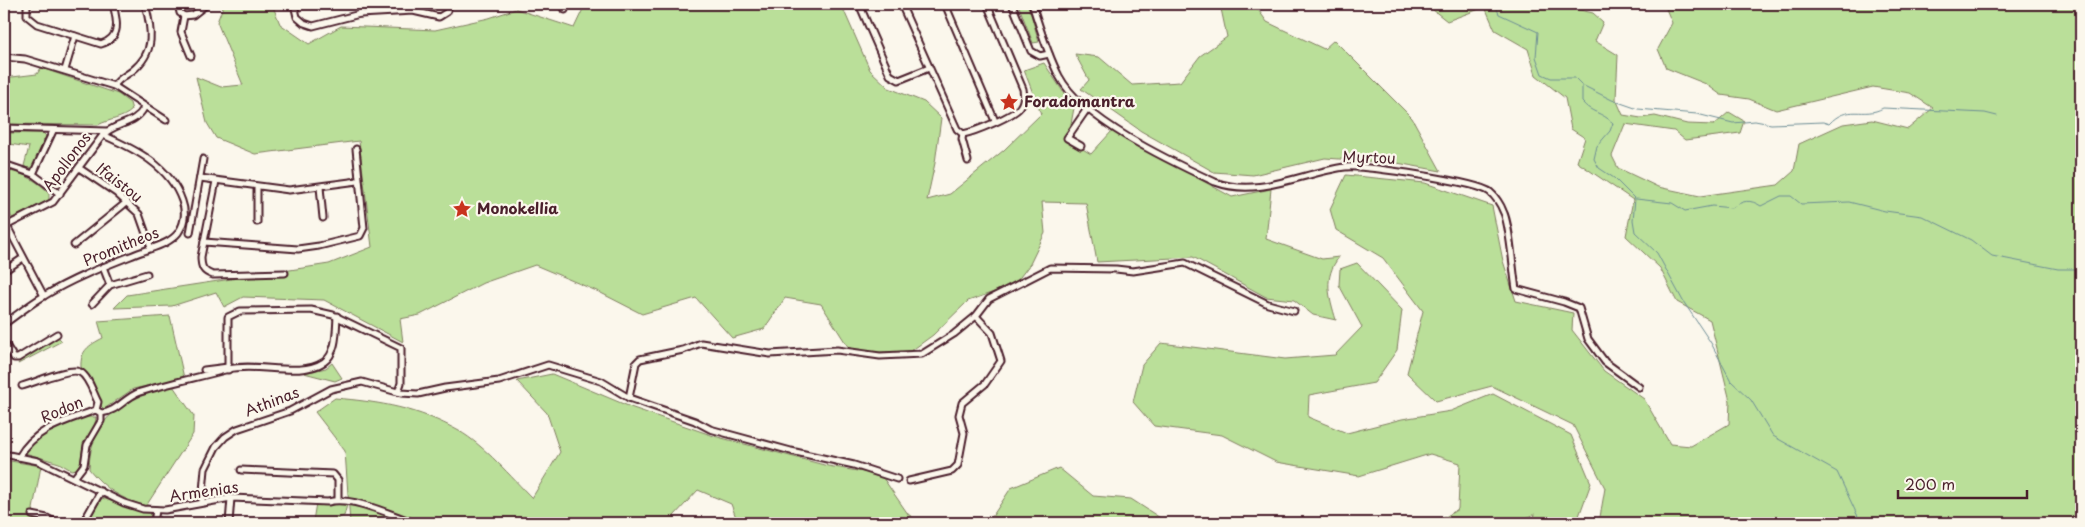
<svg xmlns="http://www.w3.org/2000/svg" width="2085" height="527" font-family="'Playpen Sans',sans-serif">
<rect width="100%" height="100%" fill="#fbf7ec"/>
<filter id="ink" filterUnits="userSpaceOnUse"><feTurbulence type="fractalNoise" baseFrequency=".02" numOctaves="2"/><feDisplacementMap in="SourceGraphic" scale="10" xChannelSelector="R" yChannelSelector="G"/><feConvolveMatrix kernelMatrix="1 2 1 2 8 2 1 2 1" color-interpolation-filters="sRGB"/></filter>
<g filter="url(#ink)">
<g fill="#badf99" stroke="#827f62">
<path d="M224,4H272L280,24L309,44L341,26L435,30L489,18L516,9L574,28L583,9L589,4H806V7L841,4L870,70L889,88L924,102L941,118L935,163L927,200L950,194L1004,150L1041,114L1024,70L1044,63L1074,108L1068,140L1091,154L1112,131L1232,197L1271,189L1266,239L1322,259L1339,257C1323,278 1329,296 1336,320L1313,315L1294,300L1266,297L1193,257L1097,262L1086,203L1042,202L1045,233L1030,264L1014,285L968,301L933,335L911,351L852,353L821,304L785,298L764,329L732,338L696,298L642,314L599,292L535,265L483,283L420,315L400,319L403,342L324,300L243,297L224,307L216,292L172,306L114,308L127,295L329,264L372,247L359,141L255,154L216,138L207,123L196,77L221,87L243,85L217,22Z"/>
<polygon points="1018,4 1028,4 1039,42 1033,43"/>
<polygon points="1220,4 1254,4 1267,22 1324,49 1334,40 1412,118 1441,171 1397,163 1325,158 1253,175 1214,172 1141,131 1081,89 1089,80 1075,54 1099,57 1132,85 1180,82 1200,56 1227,37"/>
<polygon points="1398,4 1566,4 1567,7 1593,13 1603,22 1595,41 1618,55 1616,99 1623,115 1641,118 1655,116 1687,124 1714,125 1729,112 1744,121 1740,133 1685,140 1674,131 1625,124 1612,156 1618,168 1658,187 1700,196 1778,185 1794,171 1799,144 1843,124 1872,120 1908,129 1933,108 1910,93 1873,87 1776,110 1749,99 1721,95 1706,84 1666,68 1658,49 1672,23 1664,4 2081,4 2081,523 1599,523 1605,488 1573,425 1492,386 1436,401 1407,373 1423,311 1383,258 1336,230 1330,209 1346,175 1425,183 1492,206 1503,261 1516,301 1573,313 1572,330 1604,371 1644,399 1670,444 1691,446 1729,424 1730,401 1710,320 1677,302 1660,268 1626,236 1633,200 1577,162 1585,138 1571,129 1565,98 1536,75 1528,49 1495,30 1485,7 1447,21 1428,6 1403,9"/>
<path d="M41,68L118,94L130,103L132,110C123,119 109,119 98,125L4,124V78L37,74Z"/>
<polygon points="4,133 43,133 46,136 33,167 27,168 24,166 29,147 9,144 7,160 4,160"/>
<path d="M9,171C24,173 39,182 49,193V200L12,218C5,205 0,185 9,171Z"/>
<polygon points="1357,263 1402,310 1397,350 1374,383 1309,395 1308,417 1347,433 1402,419 1451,411 1493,394 1571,435 1591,483 1579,516 1581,523 1533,523 1535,514 1514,523 1436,523 1458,509 1460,463 1430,454 1359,476 1276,462 1222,435 1154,426 1133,402 1142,365 1161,343 1285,359 1335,355 1362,327 1339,285 1340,269"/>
<path d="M170,316L184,378L133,389L104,409L101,406L89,375L81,367C80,351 89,345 103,338L98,321Z"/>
<polygon points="57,336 62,341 18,364 23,357"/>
<polygon points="332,363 342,378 335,381 304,373 326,368"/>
<path d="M552,374L633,408L714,436L828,466L881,475L908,514L920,523H738L731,504L698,490L674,516L677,523H350L345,451L315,412L335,398C381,402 418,408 459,431C484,445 512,478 532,498L560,452L547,413L517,381Z"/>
<path d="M173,386L194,416L193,434L146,506C121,499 105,489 89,469C90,415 127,398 173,386Z"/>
<path d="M87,417H96C96,428 86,435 83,446C81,455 82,461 77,469L71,470L59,463L25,453C38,431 65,424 87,417Z"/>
<polygon points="4,460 41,466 33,509 38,523 4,523"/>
<polygon points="1059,468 1093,496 1131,499 1168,523 988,523 1011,488"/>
<polygon points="102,498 151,513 149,523 87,523"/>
<polygon points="316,503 347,505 344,516 338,518 336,523 315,523 313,521"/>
</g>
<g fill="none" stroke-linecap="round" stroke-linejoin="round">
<g stroke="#6d8d95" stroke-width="1">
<path d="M1495,4L1499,14L1538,32L1536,57L1542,74L1551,78H1575L1582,85V102C1591,113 1602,112 1613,123L1610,131L1597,146L1594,159L1599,168L1614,178L1635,199L1633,220L1635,232L1657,253L1683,301L1711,343L1731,381L1751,400L1773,436L1837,472L1861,523"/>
<path d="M1582,85L1612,100L1638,109L1697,114L1733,123L1755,121L1771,124L1823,122L1829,124C1848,103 1864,119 1883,108L1985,113L1997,116"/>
<path d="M1636,199L1672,203L1685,211L1712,206L1732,208C1743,200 1750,199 1761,206L1781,196H1791L1801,204L1849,202L1885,211L1922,216L1971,240L1992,256L2058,269H2081"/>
</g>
<g stroke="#4a1f2b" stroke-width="9">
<g id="street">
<path d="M27,4V16L37,24L101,44C122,38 117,20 113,4"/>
<polyline points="178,4 180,13 184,16"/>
<polyline points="294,4 297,17 304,23 313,26 360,14 413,11 439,17 447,12 449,4"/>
<polyline points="359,4 360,14"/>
<polyline points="563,4 565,10"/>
<polyline points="859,4 890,75 899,80 929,68"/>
<path d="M901,4L957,129L963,134C974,132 1014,116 1020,107C1024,102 1024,95 1023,89L987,4"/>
<polyline points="945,4 995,121"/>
<polyline points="1012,4 1031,51 1040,56 1049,54"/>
<path d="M1032,4C1040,28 1047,53 1059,76C1082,120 1170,161 1215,182C1259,198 1301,173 1345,167C1363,165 1478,182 1490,192C1495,196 1501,205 1503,211C1510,223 1513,272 1516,289L1564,302L1579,308L1588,339L1605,362L1639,387"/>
<polyline points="184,16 181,32 191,56"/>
<polyline points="184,16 193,15 207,4"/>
<path d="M4,57L25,59L114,86C118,79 125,76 132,71C156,52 152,30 145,4"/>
<polyline points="65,70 75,36"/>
<polyline points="114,86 166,120"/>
<polyline points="4,128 107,131"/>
<polyline points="963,134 962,139 968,161"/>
<polyline points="1081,146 1067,138 1087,109"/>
<polyline points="4,164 33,174 60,194"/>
<polyline points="79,168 116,193 139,214 151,248"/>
<polyline points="33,174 53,131"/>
<polyline points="200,178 289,190 358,181"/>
<path d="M216,181L201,257C201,267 203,272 213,275L285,273"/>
<polyline points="257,187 257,222"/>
<polyline points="320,187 323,218"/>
<polyline points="7,226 44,296"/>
<path d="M4,227L53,202L103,135C116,122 135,125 144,108"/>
<polyline points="190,233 203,159"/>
<polyline points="204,242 298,249 319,246 360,236 364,228 356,149"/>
<polyline points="74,245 127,202"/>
<polyline points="103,267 110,285"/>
<polyline points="4,271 23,258"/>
<polyline points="92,304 110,285 147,274"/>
<path d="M4,324C17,315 30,304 44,296C75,277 108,265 141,252C154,247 169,244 178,233C185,223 186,212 182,201C170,166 135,149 103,135"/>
<polyline points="4,342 14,358 18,358 57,334"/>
<polyline points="204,370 228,367"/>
<polyline points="228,370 228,317 240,311 311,310 333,315 401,348 401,383 398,392"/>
<path d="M22,386C34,383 69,367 80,372C89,377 93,393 98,402L96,410"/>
<polyline points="629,398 636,363 640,359 683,350 701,343 770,354 837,350 880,356 922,354 954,334 976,316 989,299 1050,268 1116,269 1133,271 1185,263 1268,304 1294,311"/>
<path d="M96,410L101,413C117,412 125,397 140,392C169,383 200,377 229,369C257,362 300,378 324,362C337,353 336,331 337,316"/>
<path d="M4,454L38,461L124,503L143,509L165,510L231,498L328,502C353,496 391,515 415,523"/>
<path d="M19,457C35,428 66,421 96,410"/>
<polyline points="241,470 333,474 338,480 338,499"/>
<polyline points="74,478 84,465 87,445 101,421 101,413"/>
<polyline points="909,481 952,471 958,465 964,433 959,415 962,403 985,384 1001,361 992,333 976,316"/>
<polyline points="202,502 205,469 216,447 225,437 237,429 290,411 331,389 362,382 401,393 418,394 445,388 499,381 548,365 601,381 629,398 695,421 710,429 791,451 854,465 897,479"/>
<polyline points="32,515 47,518 56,523"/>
<polyline points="83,523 101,491"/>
<polyline points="154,523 156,510"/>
<polyline points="229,523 231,498"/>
</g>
</g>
<use href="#street" stroke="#fbf7ec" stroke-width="5"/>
</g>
</g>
<defs>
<g id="sight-bare" transform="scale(1.5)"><path d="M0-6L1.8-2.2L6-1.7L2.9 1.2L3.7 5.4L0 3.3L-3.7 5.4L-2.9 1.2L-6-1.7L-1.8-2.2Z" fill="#c8321e" stroke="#fbf7ec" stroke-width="2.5" paint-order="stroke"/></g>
</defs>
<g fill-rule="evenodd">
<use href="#sight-bare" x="1009" y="102"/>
<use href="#sight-bare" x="462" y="209"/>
</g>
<g text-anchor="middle" stroke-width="4.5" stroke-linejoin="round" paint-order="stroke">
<g font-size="15" font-weight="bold" fill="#4a1f2b" stroke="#fbf7ec" text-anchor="start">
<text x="1024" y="107">Foradomantra</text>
<text x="477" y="214">Monokellia</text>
</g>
<g font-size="15" fill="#4a1f2b" stroke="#fbf7ec">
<text transform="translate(1369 158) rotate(2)" y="5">Myrtou</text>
<text transform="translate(67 162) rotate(-53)" y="5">Apollonos</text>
<text transform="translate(119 183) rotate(38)" y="5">Ifaistou</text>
<text transform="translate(121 247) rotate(-22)" y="5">Promitheos</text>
<text transform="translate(272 402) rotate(-21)" y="5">Athinas</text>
<text transform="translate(62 410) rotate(-23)" y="5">Rodon</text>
<text transform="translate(204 492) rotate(-8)" y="5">Armenias</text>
</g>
</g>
<rect width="2085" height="527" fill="none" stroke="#fbf7ec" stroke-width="20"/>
<rect x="10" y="10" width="2065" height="507" fill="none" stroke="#4a1f2b" stroke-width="2" filter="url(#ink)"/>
<path d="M1898 490v8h129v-8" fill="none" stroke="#4a1f2b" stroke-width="2.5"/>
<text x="1905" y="490" font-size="15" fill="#4a1f2b" stroke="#fbf7ec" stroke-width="4" paint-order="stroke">200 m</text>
</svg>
